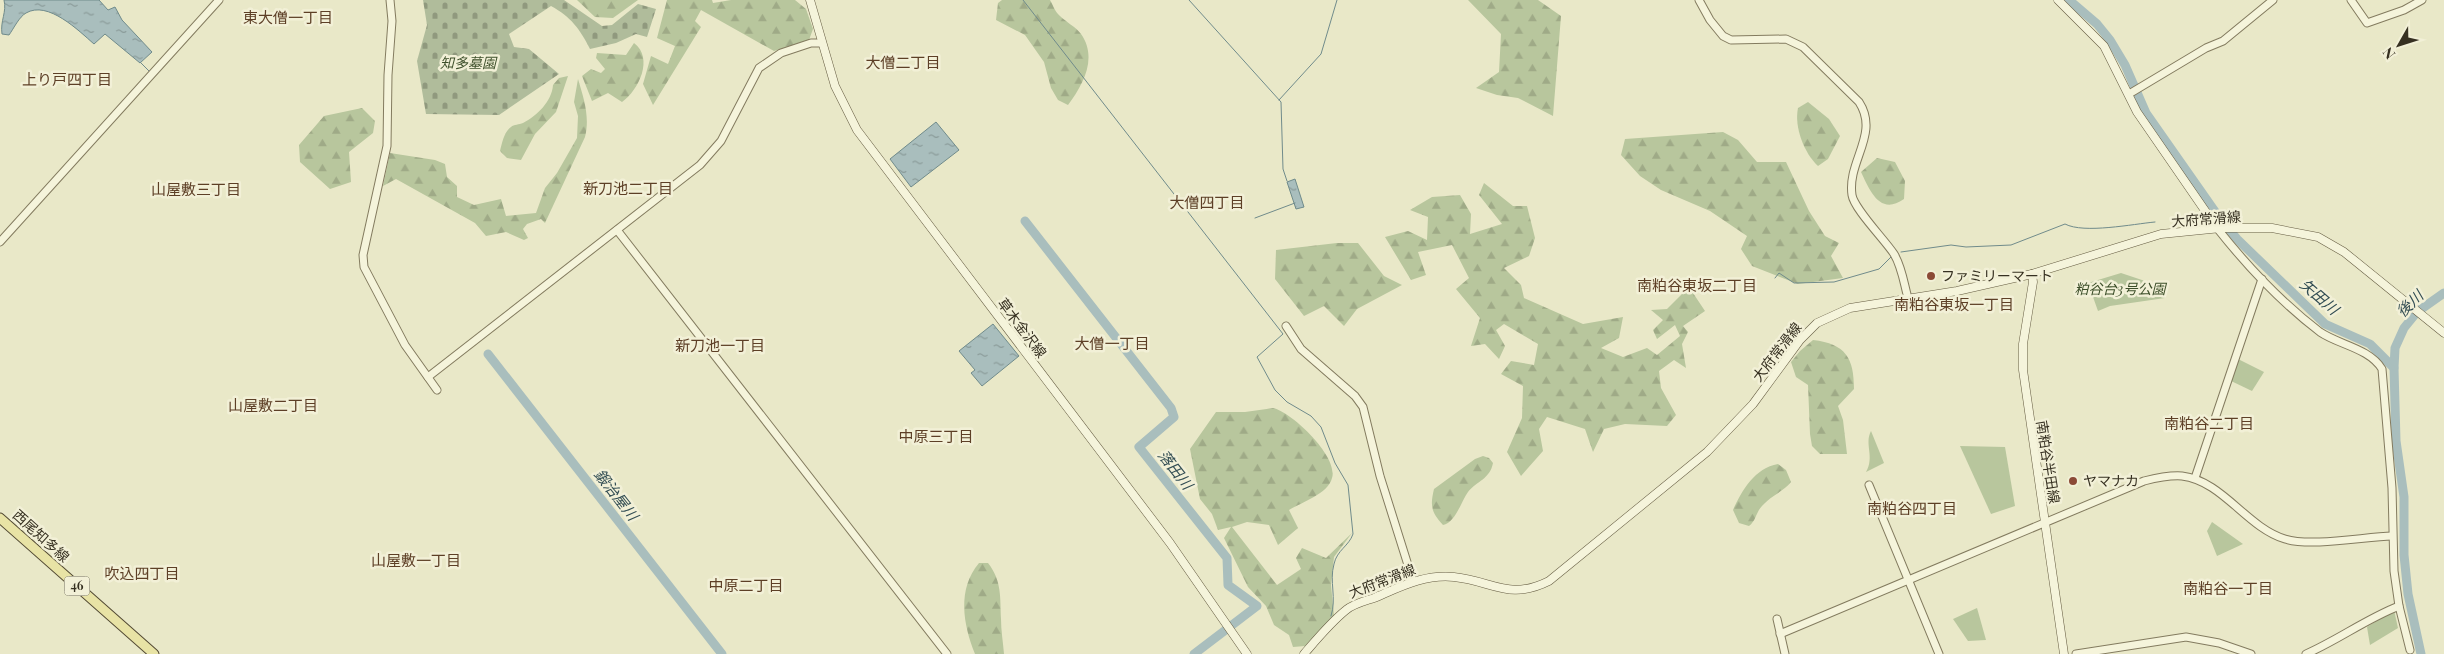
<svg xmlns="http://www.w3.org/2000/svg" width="2444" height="654" font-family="'Playfair Display','Noto Sans JP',serif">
<defs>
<pattern id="forest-firs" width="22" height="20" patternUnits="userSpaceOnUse" patternTransform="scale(1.25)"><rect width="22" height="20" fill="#b8c69d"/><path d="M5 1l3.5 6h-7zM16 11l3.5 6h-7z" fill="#9faa87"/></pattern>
<pattern id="cemetery-stones" width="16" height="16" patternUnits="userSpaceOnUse" patternTransform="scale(1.25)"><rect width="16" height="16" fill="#b0bc9b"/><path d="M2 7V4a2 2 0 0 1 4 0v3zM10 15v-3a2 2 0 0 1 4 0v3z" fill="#90997e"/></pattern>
<pattern id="water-ripples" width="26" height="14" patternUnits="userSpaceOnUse" patternTransform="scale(1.25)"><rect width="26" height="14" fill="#a9bebd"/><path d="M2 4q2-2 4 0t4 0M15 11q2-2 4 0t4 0" fill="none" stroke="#8a9b99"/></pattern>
</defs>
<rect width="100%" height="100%" fill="#e9e8c8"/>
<g fill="url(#forest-firs)">
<polygon points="577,0 638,0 613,18 595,17"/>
<polygon points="667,0 712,0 713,3 731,0 795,0 806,9 813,29 809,40 774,51 701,10 695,21 701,27 653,105 643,84 651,56 668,64 675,46 657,38"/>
<path d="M1002,0H1050C1053,5 1055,12 1060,16C1066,22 1076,27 1081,34C1098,58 1083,85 1068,105L1058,100L1051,88L1044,62L1025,35L996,20L998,3Z"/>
<polygon points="1468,0 1538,0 1561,16 1553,116 1518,98 1497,95 1476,88 1499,72 1501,34"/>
<path d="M634,43C654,58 639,90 622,102L608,93L592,101L582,76L591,69L601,73L605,69L596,58L597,53L626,55Z"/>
<path d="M568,76L556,112L535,134L521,160L507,158L500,151C502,143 504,132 511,127C514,124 519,125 523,123C537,116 552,101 553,85L559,78Z"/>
<path d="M578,79C584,99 590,117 585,137L545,223L541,219L527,224L523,229L528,238L524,240L506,232L486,236L475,223L396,179L383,186L390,153L435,160L445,164L447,177L457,186V197L474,205L501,199L506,216L536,213L545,188L557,173L577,138L578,116L574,102Z"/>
<path d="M1808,102L1829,119L1840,136L1828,159L1818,166C1804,153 1794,127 1798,108Z"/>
<polygon points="362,108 375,121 373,133 349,152 351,182 330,189 300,162 299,145 324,116"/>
<polygon points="1723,132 1738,140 1757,162 1786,162 1809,211 1825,236 1839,243 1831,256 1843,278 1798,284 1752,266 1741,249 1747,236 1710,211 1661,190 1640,176 1621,155 1625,139"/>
<path d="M1877,158L1895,162L1905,181L1904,199C1880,216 1870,191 1861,172Z"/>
<polygon points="1484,183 1513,206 1527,206 1535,238 1529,256 1504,268 1521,285 1524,298 1583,324 1623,317 1619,338 1601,348 1623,357 1647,348 1657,355 1680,336 1675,325 1657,339 1653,330 1663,320 1651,310 1667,309 1689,287 1705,311 1683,326 1688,332 1682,344 1686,368 1674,360 1659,371 1661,388 1676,415 1667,426 1625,424 1604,429 1593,452 1585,429 1547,417 1539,429 1543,451 1521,476 1507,452 1522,418 1523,386 1501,374 1511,361 1534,365 1538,344 1504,324 1496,330 1505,346 1499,359 1485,344 1471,346 1480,318 1456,289 1469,278 1452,245 1418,252 1426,275 1411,280 1385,237 1408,231 1427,240 1428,217 1410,210 1432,197 1460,195 1471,214 1470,234 1502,224 1479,195"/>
<polygon points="1337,243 1358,243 1384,276 1402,285 1357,309 1344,326 1324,306 1304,316 1275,279 1276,250"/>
<path d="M1813,340C1846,344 1854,358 1854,389L1838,406L1843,420L1847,454H1820L1812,446L1810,434L1808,385L1796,377L1791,362L1800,351Z"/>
<path d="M1273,408C1292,412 1339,457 1332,478C1328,494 1302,502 1289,510L1298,528L1278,545L1269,525L1247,522L1232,527L1277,585L1301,569L1296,558L1302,548L1326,558L1352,533L1334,557L1331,585L1334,616L1305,646L1293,647L1289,635L1274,625L1266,606L1248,587L1224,538L1231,527L1218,530L1212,514L1200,499L1190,449L1216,412H1245Z"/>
<path d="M1483,456L1489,458L1493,463C1490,479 1477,481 1468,492C1461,502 1455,523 1443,525C1431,512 1430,506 1434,489L1475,459Z"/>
<path d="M1778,464L1786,470L1791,482C1783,492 1770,496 1762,506C1756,512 1756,521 1749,526L1739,523L1733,510C1742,490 1755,468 1778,464Z"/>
<path d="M979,563H988C1002,581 1000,597 1001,619C1001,630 1003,642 1004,654H975C963,624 957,589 979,563Z"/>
</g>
<path fill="url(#cemetery-stones)" d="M423,0H564L602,26L612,25L638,4L656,9L647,37L636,34L616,43L590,49C580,29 571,17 551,6L509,34L514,47L529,49L559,74L499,115L426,114L417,61L427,25Z"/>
<g fill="#b8c69d">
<polygon points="2121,273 2145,281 2165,298 2110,306 2098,311 2088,283"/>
<polygon points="2236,358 2264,372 2252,391 2229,380"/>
<path d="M1871,431L1884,463L1866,472C1875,457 1864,444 1871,431Z"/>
<polygon points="1960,446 2005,447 2015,506 1991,514"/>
<polygon points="2212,522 2243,544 2217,556 2207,531"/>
<polygon points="1977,608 1986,640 1968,641 1953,619"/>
<polygon points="2394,610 2398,628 2370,645 2367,627"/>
</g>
<g fill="url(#water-ripples)" stroke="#708b8b">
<path d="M4,0H99L108,10L115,7L122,20L152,52L140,63L105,34L94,44C79,31 48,0 26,13C19,17 14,28 9,35L2,34C0,21 7,12 4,0Z"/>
<polygon points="936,122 959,150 911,187 890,159"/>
<polygon points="1295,179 1304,207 1296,209 1287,182"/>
<polygon points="993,324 1019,356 982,386 971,373 975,370 959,351"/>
</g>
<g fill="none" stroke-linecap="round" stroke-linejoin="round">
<g stroke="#708b8b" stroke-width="1">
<path d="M1023,0L1283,334L1257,357L1275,390L1287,402L1311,416L1321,427L1335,463L1348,485L1353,534C1349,546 1337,550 1334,564C1329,582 1337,598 1331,616"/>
<polyline points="1189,0 1281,102 1283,169 1287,181"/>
<polyline points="141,63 149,71"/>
<polyline points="1279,100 1321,54 1337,0"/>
<polyline points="1255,218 1295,203"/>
<path d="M1901,252L1951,245L1966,247L2011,245L2065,224C2084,234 2133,224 2155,222"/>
<polyline points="1775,278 1779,273 1794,283 1834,282 1879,269 1891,257"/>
</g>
<g stroke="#a9bebd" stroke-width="9">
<polyline points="2069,0 2097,24 2110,40 2125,65 2146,113 2221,220 2237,239 2325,324 2370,344 2394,368"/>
<polyline points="1025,221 1171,408 1174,417 1139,447 1227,558 1228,585 1257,606 1194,654"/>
<polyline points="488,354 722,654"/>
<polyline points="2421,654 2408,594 2404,555 2404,497 2396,441 2394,368 2395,348 2404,328 2417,312 2444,293"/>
</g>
<g stroke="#837b5f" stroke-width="9">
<g id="tertiary">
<polyline points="390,0 392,21 388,75 387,146 363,255 364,267 405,345 437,390"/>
<path d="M1699,0L1710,20L1723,36L1731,40L1786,39L1803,47L1859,102C1880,134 1847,161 1852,195C1854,209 1885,240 1894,254C1902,267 1904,284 1908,298"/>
<polyline points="2351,0 2367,23 2404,10 2422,0"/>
<polyline points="2129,94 2206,48 2223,41 2273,0"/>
<path d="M2217,228C2247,266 2282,303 2320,332C2339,345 2369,348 2382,369L2392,488L2394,571L2399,606L2410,650"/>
<polyline points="617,230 947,654"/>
<polyline points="0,242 219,0"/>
<polyline points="1286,326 1301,349 1355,396 1363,407 1380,476 1413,581"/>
<polyline points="428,377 700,165 721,141 759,68 781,53 811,43 822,43"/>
<polyline points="2195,478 2262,279"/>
<polyline points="1869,485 1939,654"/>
<polyline points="1777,619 1785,654"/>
<path d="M1780,634L2144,481C2156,478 2169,475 2182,476C2223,481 2246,527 2285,539C2311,547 2363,537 2392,536"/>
<polyline points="2076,654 2186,637 2219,643 2251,654"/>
<path d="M2306,654C2338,640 2366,619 2399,606"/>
</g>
</g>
<g stroke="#655c42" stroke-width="9">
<g id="secondary">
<polyline points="810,0 835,86 857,130 1170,543 1247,654"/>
<polyline points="2058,0 2104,46 2137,112 2217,228"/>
<polyline points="2032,274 2033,282 2023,344 2023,370 2064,654"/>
<path d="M1304,654C1317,639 1330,623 1346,610C1353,604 1365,601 1374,598C1400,587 1424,574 1454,577C1493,581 1509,601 1549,581L1707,452L1753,404L1800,340L1817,323L1850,308L1957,291L2032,274L2161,234L2221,228H2272L2318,237L2344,252L2444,333"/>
</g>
</g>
<g stroke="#524933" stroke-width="11">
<polyline id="primary" points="0,518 154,654"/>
</g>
<use href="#tertiary" stroke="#f5f4db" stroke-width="7"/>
<use href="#secondary" stroke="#f5f4db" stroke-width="8"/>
<use href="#primary" stroke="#e8e3a5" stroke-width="9"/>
</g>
<g fill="#8b4a36" stroke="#f2f0d7" stroke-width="2">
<circle cx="1931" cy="276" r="5"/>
<circle cx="2073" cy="481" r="5"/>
</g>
<g text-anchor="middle" stroke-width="5" stroke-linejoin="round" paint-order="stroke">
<rect fill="#f2f0d7" stroke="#6e6a58" stroke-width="1" x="64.5" y="576.5" width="25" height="19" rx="4"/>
<g font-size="12" font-weight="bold" fill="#363021">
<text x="77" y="590">46</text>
</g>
<g font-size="14" font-style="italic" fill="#3d4f2a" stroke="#f2f0d7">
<text x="468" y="68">知多墓園</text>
<text x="2120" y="294">粕谷台3号公園</text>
</g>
<g font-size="14" fill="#363021" stroke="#f2f0d7">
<text transform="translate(2206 219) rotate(-4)" y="5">大府常滑線</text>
<text transform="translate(1022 328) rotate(53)" y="5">草木金沢線</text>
<text transform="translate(1777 352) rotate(-52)" y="5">大府常滑線</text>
<text transform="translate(2048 462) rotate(81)" y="5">南粕谷半田線</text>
<text transform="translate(41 536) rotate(42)" y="5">西尾知多線</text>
<text transform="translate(1382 581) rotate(-21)" y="5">大府常滑線</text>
</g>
<g font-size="14" fill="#363021" stroke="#f2f0d7" text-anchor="start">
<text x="1941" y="281">ファミリーマート</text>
<text x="2083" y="486">ヤマナカ</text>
</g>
<g font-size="15" fill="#5d3f26" stroke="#f2f0d7">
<text x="288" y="23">東大僧一丁目</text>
<text x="903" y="68">大僧二丁目</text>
<text x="67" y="85">上り戸四丁目</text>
<text x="628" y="194">新刀池二丁目</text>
<text x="196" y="195">山屋敷三丁目</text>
<text x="1207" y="208">大僧四丁目</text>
<text x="1697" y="291">南粕谷東坂二丁目</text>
<text x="1954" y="310">南粕谷東坂一丁目</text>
<text x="1112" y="349">大僧一丁目</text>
<text x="720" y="351">新刀池一丁目</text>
<text x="273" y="411">山屋敷二丁目</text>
<text x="2209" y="429">南粕谷二丁目</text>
<text x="936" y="442">中原三丁目</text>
<text x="1912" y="514">南粕谷四丁目</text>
<text x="416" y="566">山屋敷一丁目</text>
<text x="142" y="579">吹込四丁目</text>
<text x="746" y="591">中原二丁目</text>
<text x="2228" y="594">南粕谷一丁目</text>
</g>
<g font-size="15" font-style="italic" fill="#324d53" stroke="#f2f0d7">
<text transform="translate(2319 297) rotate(41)" y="5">矢田川</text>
<text transform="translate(2410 304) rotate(-44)" y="5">後川</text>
<text transform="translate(1175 470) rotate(52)" y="5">落田川</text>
<text transform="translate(616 495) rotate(52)" y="5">鍛治屋川</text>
</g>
</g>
<g transform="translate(2399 45) rotate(231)" stroke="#f2f0d7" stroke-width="4" paint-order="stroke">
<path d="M0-4L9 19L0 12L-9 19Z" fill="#363021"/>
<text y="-8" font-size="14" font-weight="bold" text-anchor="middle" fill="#363021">N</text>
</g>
</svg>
